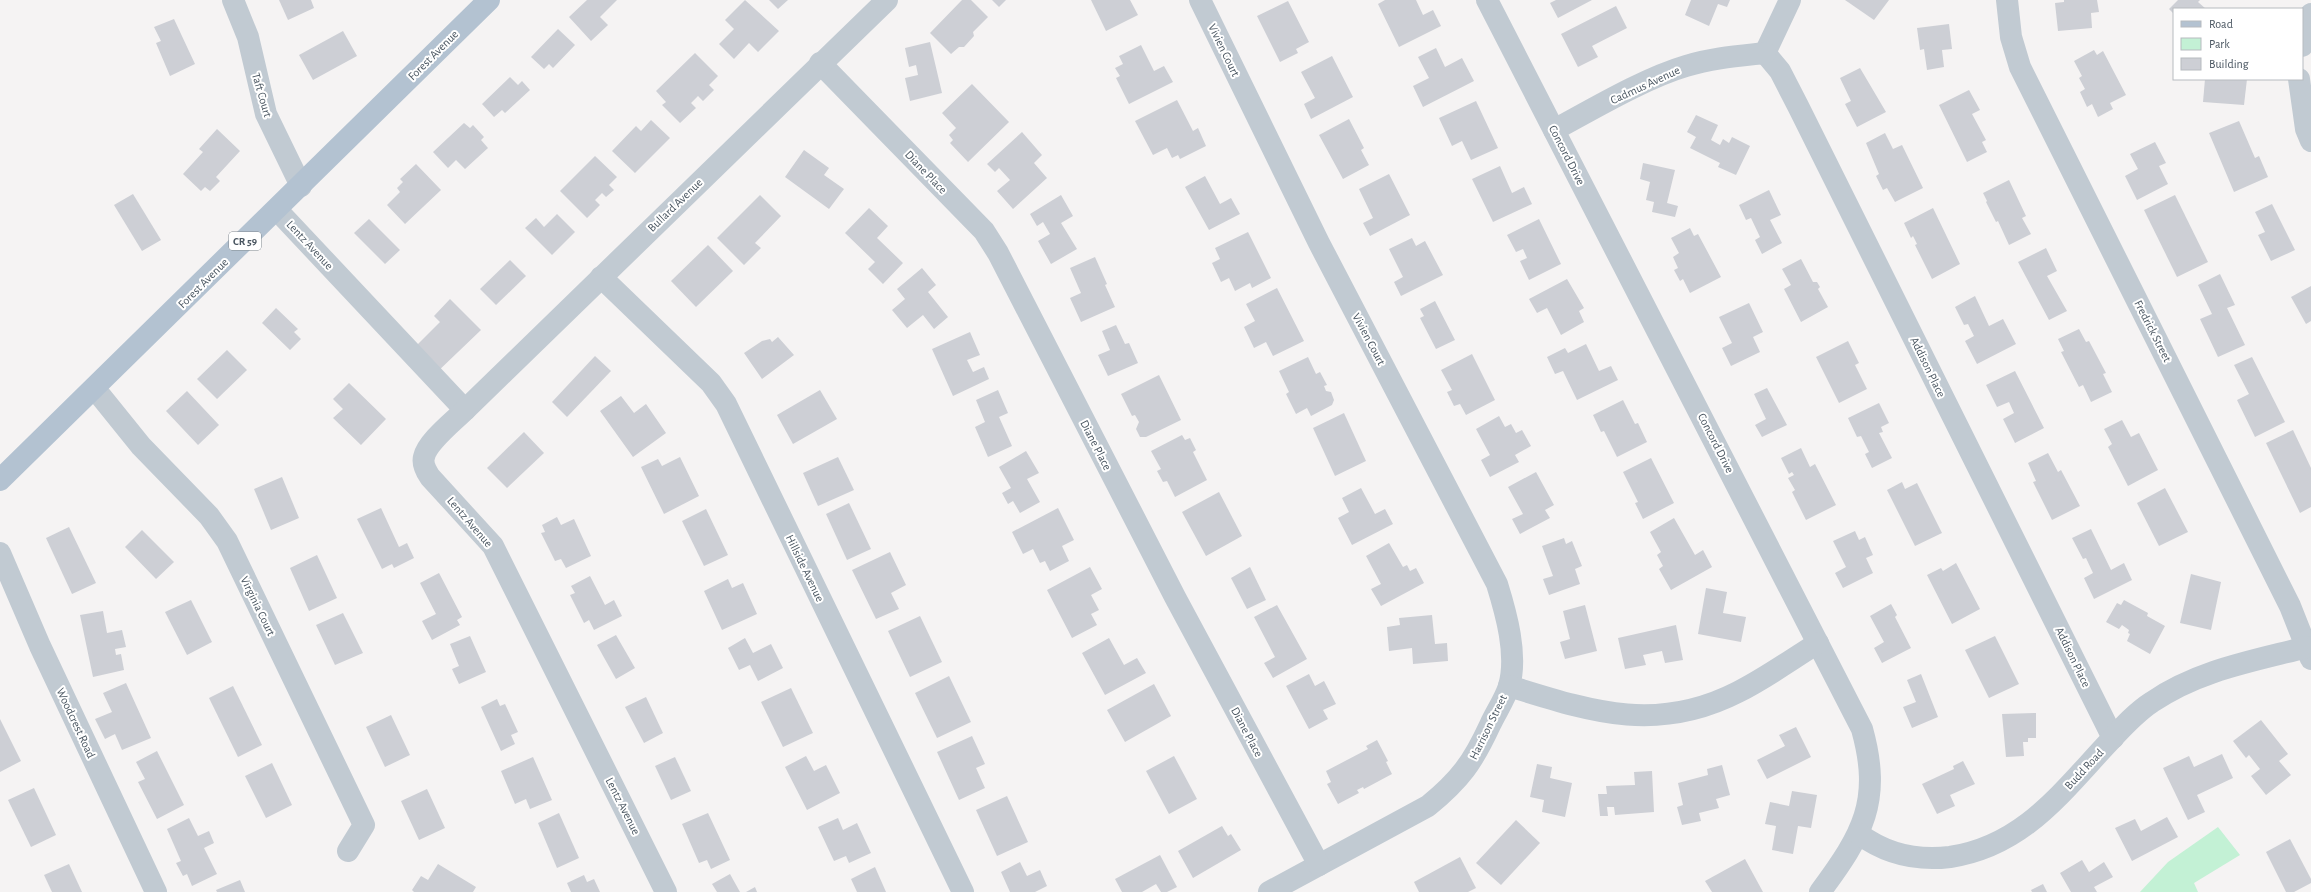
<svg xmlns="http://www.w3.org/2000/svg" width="2311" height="892" font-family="'Alegreya Sans',sans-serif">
<rect width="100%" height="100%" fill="#f5f3f3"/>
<polygon fill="#c3f1d5" points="2218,827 2240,855 2194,883 2198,892 2140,892 2168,862"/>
<g fill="#cdcfd5">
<polygon points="279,0 311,0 314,8 288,20"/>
<polygon points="587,0 617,0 600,17 608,25 591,41 569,17"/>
<polygon points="745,0 779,31 758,52 749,43 734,59 719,44 734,29 725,20"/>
<polygon points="769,0 788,0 778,9"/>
<polygon points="962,0 971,0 988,17 973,32 974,36 964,47 959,47 951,54 930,33"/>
<polygon points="992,0 1006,0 999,7"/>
<polygon points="1091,0 1130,0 1138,15 1106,31"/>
<polygon points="1385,0 1416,0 1423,15 1433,10 1441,26 1399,47 1378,4"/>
<polygon points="1556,0 1592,0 1558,18 1550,3"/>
<polygon points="1691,0 1730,0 1727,7 1718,4 1709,26 1685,15"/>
<polygon points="1845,0 1889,0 1874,20"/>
<polygon points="2064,0 2097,0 2099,12 2091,13 2092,28 2058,31 2055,3 2064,2"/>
<polygon points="2178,0 2200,0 2198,2 2206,9 2174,9 2174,14 2169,9"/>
<polygon points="1288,1 1309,42 1296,49 1298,53 1280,62 1257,16"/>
<polygon points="1616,6 1627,28 1592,46 1598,57 1578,67 1561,34"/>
<polygon points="174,19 195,64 170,76 156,43 161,41 154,27"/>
<polygon points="1949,24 1952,49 1942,50 1944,67 1927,70 1924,49 1920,50 1917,28"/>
<polygon points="558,29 575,45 553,68 549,64 544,69 531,57"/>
<polygon points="343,31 357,56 313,80 299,55"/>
<polygon points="930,42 942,93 910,101 905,78 918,75 916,65 909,67 905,48"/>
<polygon points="1141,45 1154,71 1164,66 1173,82 1129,104 1116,78 1120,76 1115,68 1123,64 1119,56"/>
<polygon points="1436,48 1445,67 1462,58 1474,81 1423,107 1413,86 1429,78 1418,57"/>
<polygon points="2094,50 2097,55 2103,51 2126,95 2110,103 2113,109 2098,117 2092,104 2087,107 2080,92 2085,89 2079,78 2082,76 2074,61"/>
<polygon points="695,53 718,76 709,85 714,90 703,101 698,96 691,103 696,108 680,123 662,105 666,102 656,91"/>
<polygon points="1332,56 1353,97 1311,119 1304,104 1315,98 1301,72"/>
<polygon points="1860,68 1886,112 1857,127 1845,104 1851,101 1840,78"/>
<polygon points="510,77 518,85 522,81 530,90 505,113 502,110 494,117 482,104"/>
<polygon points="2205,79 2247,79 2244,105 2203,102"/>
<polygon points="972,84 1009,122 968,162 950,143 953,140 949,135 956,128 942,113"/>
<polygon points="1969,90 1980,110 1972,114 1986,140 1982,142 1987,152 1967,162 1939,105"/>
<polygon points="1177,100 1193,131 1198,128 1206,146 1180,159 1178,155 1172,158 1167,148 1153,155 1135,121"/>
<polygon points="1476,101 1498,148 1471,160 1462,141 1452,146 1439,118"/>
<polygon points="1696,115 1718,125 1711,140 1720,145 1723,139 1729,143 1732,137 1750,146 1736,175 1718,167 1720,163 1690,148 1696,137 1687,132"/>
<polygon points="1349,119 1364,148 1361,150 1369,165 1343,179 1319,135"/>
<polygon points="651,120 670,138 635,173 612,151 636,126 641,131"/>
<polygon points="2239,121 2255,158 2259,156 2268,177 2234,192 2209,133"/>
<polygon points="464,123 470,128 473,125 484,137 481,140 488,148 465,169 456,160 448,168 433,152"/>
<polygon points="217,129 240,151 216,177 220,181 210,191 205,187 201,191 183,174 203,152 199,149"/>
<polygon points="1022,132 1042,155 1034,163 1047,178 1013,209 997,191 1010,180 999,168 995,172 987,164"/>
<polygon points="1885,133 1893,149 1902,145 1923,188 1895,202 1887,188 1883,190 1876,176 1879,174 1866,143"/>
<polygon points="2155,142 2166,163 2159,166 2168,184 2137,200 2125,176 2138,169 2130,154"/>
<polygon points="804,150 829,168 824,175 844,189 829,209 785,177"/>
<polygon points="595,156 617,177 609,185 614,190 606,197 602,193 595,200 600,205 587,218 560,191"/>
<polygon points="1643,163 1675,170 1667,203 1678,206 1675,217 1652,212 1654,202 1646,200 1650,182 1640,179"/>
<polygon points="416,164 441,190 405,224 387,205 400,192 397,188 403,182 400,179"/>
<polygon points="1500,166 1512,193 1524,187 1532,204 1493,222 1472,179"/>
<polygon points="1389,174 1410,215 1370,236 1363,223 1373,218 1359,189"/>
<polygon points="1205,176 1220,204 1231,198 1240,214 1209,230 1185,187"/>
<polygon points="2009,180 2026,216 2022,218 2031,234 2009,245 1998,221 1996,222 1986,202 1987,201 1983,193"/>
<polygon points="1769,190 1781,215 1770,220 1782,243 1762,254 1755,240 1760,237 1751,218 1746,220 1739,205"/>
<polygon points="133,194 161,240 142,251 114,205"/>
<polygon points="760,195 781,216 755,243 761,248 744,265 717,238"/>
<polygon points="1061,195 1073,216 1061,223 1077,249 1051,264 1038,241 1050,234 1043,222 1037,226 1030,214"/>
<polygon points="2175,195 2208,262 2177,277 2144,210"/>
<polygon points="2272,204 2295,250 2271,261 2258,235 2265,232 2255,212"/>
<polygon points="869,208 888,226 877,238 903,263 883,284 868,269 875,262 845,233"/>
<polygon points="1933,208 1960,264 1932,279 1915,245 1917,244 1913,236 1911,238 1904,223"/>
<polygon points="557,214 575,232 552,255 525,228 536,218 544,227"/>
<polygon points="369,219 400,250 385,264 354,233"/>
<polygon points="1539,219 1561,264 1529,280 1520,261 1527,258 1523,249 1516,252 1507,235"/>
<polygon points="1690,228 1694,236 1698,234 1721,277 1690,293 1683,279 1680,281 1674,270 1678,268 1673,257 1679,253 1671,238"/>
<polygon points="1248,232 1271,278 1252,288 1250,283 1235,291 1229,278 1221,282 1212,263 1220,259 1215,248"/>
<polygon points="1412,238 1416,246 1425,241 1443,275 1401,296 1394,282 1403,277 1389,249"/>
<polygon points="708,245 733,271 696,307 671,281"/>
<polygon points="2046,248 2057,271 2047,276 2067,311 2049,320 2018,262"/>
<polygon points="1095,257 1107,284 1105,285 1115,307 1081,322 1070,298 1081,293 1070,268"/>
<polygon points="1801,259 1813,282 1817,282 1820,287 1818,289 1828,307 1801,322 1784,289 1791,285 1782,269"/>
<polygon points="510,260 526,276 496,305 480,289"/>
<polygon points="922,268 936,285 928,292 948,317 934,329 923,315 907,328 892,310 905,299 897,289"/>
<polygon points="2220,274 2235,305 2227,308 2245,345 2218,357 2200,319 2212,314 2198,285"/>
<polygon points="1567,279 1584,308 1579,311 1584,322 1561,335 1547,308 1537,313 1529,299"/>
<polygon points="2311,286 2311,321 2306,324 2291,297"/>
<polygon points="1277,288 1304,341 1273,356 1266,342 1254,348 1244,327 1255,321 1246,304"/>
<polygon points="1975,296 1989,326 2003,319 2016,344 1977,364 1965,341 1974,336 1968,324 1964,325 1955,307"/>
<polygon points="450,299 481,330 434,375 411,351 440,322 434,316"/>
<polygon points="1435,301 1455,340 1436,349 1420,318 1424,316 1420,309"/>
<polygon points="1749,303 1763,332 1753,337 1760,352 1731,366 1722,348 1732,343 1719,317"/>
<polygon points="276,308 298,329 294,332 301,339 290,350 262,323"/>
<polygon points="1116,325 1125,344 1129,343 1138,363 1108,376 1098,355 1110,350 1102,331"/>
<polygon points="2079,329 2086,342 2089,341 2106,373 2103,374 2112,392 2091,402 2083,385 2079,387 2061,352 2064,351 2058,339"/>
<polygon points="970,332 980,355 967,360 973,372 984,367 989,379 953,396 932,349"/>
<polygon points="778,337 794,355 762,379 744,353 762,341 770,339 772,342"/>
<polygon points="1848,341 1859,363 1855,365 1867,389 1839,403 1816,357"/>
<polygon points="1586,344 1599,371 1611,366 1618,380 1577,400 1563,371 1555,374 1547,357 1565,348 1568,353"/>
<polygon points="227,350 247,370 217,399 197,379"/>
<polygon points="1472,354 1495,400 1466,415 1460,404 1454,406 1447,392 1452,390 1441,370"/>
<polygon points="595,356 611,371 567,417 552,402"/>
<polygon points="1308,357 1316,374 1320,372 1327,385 1324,386 1326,391 1331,392 1334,400 1332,405 1311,416 1307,408 1296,414 1286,394 1289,392 1279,371"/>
<polygon points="2252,357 2285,422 2255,437 2237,400 2249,394 2234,365"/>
<polygon points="2015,371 2044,428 2015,443 2003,419 2014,413 2009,402 1997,407 1986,385"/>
<polygon points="1159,375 1181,420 1146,437 1140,437 1136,429 1139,422 1135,415 1132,416 1121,394"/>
<polygon points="349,383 386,419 361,445 333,418 343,409 333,399"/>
<polygon points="1767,388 1787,425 1762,437 1755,425 1766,419 1754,394"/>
<polygon points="820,390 837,419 793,444 777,415"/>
<polygon points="998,390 1008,413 999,417 1012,446 988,457 975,427 985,422 976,400"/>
<polygon points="187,391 219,425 198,445 166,411"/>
<polygon points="621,396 634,413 646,404 666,433 633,457 600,411"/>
<polygon points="1623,400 1635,424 1638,423 1647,442 1617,457 1604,431 1601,432 1593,415"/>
<polygon points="1879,403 1889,423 1881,427 1883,432 1879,433 1892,458 1872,468 1865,454 1869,452 1861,436 1857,437 1848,418"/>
<polygon points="1344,413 1366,461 1335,476 1313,428"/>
<polygon points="1499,416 1505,427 1511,424 1516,433 1522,430 1531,446 1515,455 1519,462 1490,477 1481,460 1490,455 1476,429"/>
<polygon points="2122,420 2131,437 2139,433 2158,470 2128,486 2108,447 2112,444 2104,429"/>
<polygon points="2293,430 2311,468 2311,507 2300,513 2266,443"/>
<polygon points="524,432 544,453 507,488 487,468"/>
<polygon points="1182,435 1185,440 1190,438 1196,450 1193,452 1207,480 1175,497 1167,481 1163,482 1157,471 1161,469 1151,451"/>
<polygon points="1801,448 1810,467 1815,464 1836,505 1806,520 1792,492 1795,490 1788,478 1794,475 1792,472 1789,474 1781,458"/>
<polygon points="1026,451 1039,473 1027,479 1040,502 1020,513 1013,501 1008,504 1002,493 1011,488 999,467"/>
<polygon points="2048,453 2058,472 2061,470 2080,506 2052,520 2033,482 2036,481 2028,463"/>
<polygon points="680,457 699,496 664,514 641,467 658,459 662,466"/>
<polygon points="838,457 854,490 818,506 803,473"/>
<polygon points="1651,458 1674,503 1643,519 1635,503 1638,502 1623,472"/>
<polygon points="1536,472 1554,505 1545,510 1550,518 1520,534 1512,519 1523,514 1508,487"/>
<polygon points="282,477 299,518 271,530 254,489"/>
<polygon points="1902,482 1905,489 1917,483 1942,533 1915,546 1887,490"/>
<polygon points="1361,488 1375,514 1385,509 1393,524 1352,545 1338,518 1349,512 1342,498"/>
<polygon points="2165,488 2188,532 2159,546 2137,503"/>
<polygon points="1219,492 1242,536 1206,556 1182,512"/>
<polygon points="849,503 871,549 847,560 826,514"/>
<polygon points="381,508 399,547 407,543 414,558 394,568 392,564 382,569 357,519"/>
<polygon points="1058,508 1074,540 1062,546 1069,561 1050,571 1045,561 1040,563 1033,549 1023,554 1012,532"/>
<polygon points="706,509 728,555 704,566 682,521"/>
<polygon points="557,517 561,525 574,519 591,556 566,568 561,559 555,561 541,533 545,532 542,525"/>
<polygon points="1674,518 1695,555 1703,550 1712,567 1671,590 1659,569 1663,566 1657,555 1661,552 1650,532"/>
<polygon points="69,527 96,583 72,594 46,538"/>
<polygon points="2091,529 2111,570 2124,563 2132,580 2094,599 2084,578 2093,573 2086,558 2083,559 2072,538"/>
<polygon points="142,530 174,562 156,579 125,547"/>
<polygon points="1855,531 1859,540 1865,537 1873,555 1866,558 1873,573 1843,588 1835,573 1846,567 1833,541"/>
<polygon points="1564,538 1566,544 1572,541 1582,566 1575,569 1580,584 1549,595 1543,579 1553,576 1542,546"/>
<polygon points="1389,543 1403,567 1407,565 1410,571 1416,568 1424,583 1381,606 1371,589 1381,584 1366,556"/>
<polygon points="890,552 906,585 891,593 899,609 876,619 852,570"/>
<polygon points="317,555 337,598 309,611 290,568"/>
<polygon points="1956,563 1980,609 1952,624 1927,575 1941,568 1943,571"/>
<polygon points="1090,567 1102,589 1091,595 1099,610 1091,614 1097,625 1072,638 1047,590"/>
<polygon points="1250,567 1266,600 1247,609 1231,578"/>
<polygon points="439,573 462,617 457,620 460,625 432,640 422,621 436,614 420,583"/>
<polygon points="2191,574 2221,582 2211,630 2180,623"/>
<polygon points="590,576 605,605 614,600 622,616 594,630 589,620 584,623 570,595 575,593 571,586"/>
<polygon points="728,579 732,588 743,583 757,614 722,630 704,591"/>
<polygon points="1706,588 1727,592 1723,613 1746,617 1741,642 1698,634"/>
<polygon points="191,600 212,642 187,655 165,612"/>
<polygon points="2124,600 2148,613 2147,616 2165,626 2150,654 2127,641 2130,634 2128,633 2129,630 2122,625 2119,629 2106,622 2117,603 2121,605"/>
<polygon points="1891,604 1897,615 1895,617 1911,648 1882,663 1874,648 1884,642 1870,616"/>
<polygon points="1277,605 1307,659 1273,678 1264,663 1275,657 1254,617"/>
<polygon points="1585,605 1597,651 1565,659 1560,642 1570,639 1563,611"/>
<polygon points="103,611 107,633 122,630 126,647 115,649 116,655 121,654 124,670 93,677 80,615"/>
<polygon points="343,613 363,653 335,665 316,625"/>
<polygon points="1432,615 1435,644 1447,643 1448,661 1413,664 1412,648 1389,651 1387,627 1400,625 1399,618"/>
<polygon points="920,616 942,662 910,677 888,631"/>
<polygon points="1676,625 1683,660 1665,663 1662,651 1643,655 1646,665 1625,669 1618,638"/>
<polygon points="616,635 635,668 616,679 597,645"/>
<polygon points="470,636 486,672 459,684 452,669 459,666 450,644"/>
<polygon points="1995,636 2019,684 1989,698 1965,650"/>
<polygon points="745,638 753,653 771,644 783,668 758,681 750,665 739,670 728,648"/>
<polygon points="1109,638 1124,665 1137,658 1146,673 1105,695 1082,653"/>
<polygon points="1309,674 1315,686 1324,681 1336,704 1323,710 1328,719 1309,729 1286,686"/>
<polygon points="1921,674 1938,717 1912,728 1903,707 1916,702 1907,680"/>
<polygon points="949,676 971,722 937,738 915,693"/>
<polygon points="126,683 151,738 122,750 115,734 105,739 95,719 112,712 103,693"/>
<polygon points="1154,684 1171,716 1125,742 1107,710"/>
<polygon points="233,686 262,745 238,757 209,698"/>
<polygon points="791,688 813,733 783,747 761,702"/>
<polygon points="646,697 663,733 644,743 625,707"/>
<polygon points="497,699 500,706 505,704 518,732 511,735 515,744 501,751 481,707"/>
<polygon points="2036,713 2036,738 2028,738 2028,742 2023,742 2024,756 2006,757 2002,714"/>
<polygon points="391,715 410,755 385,767 366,727"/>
<polygon points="0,719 21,761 0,772"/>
<polygon points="2261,720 2288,754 2279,761 2291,775 2266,795 2251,776 2260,769 2249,755 2246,758 2233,741"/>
<polygon points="1796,727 1811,757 1767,779 1757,760 1785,746 1779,735"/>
<polygon points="972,736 985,764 976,768 985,788 959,800 937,752"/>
<polygon points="1377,740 1388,761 1386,762 1392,774 1364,789 1363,787 1357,790 1359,793 1338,804 1327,784 1331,782 1326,771 1368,749 1366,746"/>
<polygon points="157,751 184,805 157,819 138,782 145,779 136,762"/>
<polygon points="2222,754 2233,778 2197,795 2205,812 2188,820 2163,768 2189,756 2194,767"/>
<polygon points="806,756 814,771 826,765 840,793 807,810 785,767"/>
<polygon points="1174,756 1197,799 1169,814 1146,771"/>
<polygon points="533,757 552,800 530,809 526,799 515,804 501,771"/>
<polygon points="675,757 691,791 671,800 655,766"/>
<polygon points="1963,761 1975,784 1950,795 1955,806 1937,814 1922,784 1954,769 1953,766"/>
<polygon points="272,763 292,805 266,818 245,776"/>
<polygon points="1537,764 1552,767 1550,778 1572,783 1565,817 1542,812 1544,800 1530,797"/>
<polygon points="1722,765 1730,795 1716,799 1719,808 1699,813 1701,821 1682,825 1677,807 1683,805 1678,783 1708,775 1707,769"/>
<polygon points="1652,771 1654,812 1615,815 1614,807 1607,807 1608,816 1600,816 1598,794 1607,794 1606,786 1635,785 1634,772"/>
<polygon points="34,788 56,835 31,847 8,800"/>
<polygon points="427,789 445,828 419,840 401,801"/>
<polygon points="1792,791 1817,795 1811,828 1798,826 1793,854 1772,850 1776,826 1765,824 1770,802 1789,806"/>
<polygon points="1007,796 1028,842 997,856 976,810"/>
<polygon points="559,813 579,858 557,868 538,823"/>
<polygon points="708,813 730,860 711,869 707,860 699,863 682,824"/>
<polygon points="2167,817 2178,837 2132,861 2115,828 2135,819 2141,831"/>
<polygon points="189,818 198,836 209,831 214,843 204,848 217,874 192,886 187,874 183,876 176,863 181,861 167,829"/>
<polygon points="838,818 843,830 857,823 871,853 849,863 846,856 834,861 818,827"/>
<polygon points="1516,820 1540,843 1501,885 1476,863"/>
<polygon points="1222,826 1228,836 1231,834 1241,850 1193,878 1178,851"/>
<polygon points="2290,839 2311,879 2311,883 2294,892 2286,892 2266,852"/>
<polygon points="1160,855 1177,887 1167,892 1161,892 1156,884 1142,892 1122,892 1115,879"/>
<polygon points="1460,857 1476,888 1468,892 1419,892 1414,882"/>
<polygon points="1745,859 1763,892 1712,892 1705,881"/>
<polygon points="2082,860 2089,872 2104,862 2113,877 2094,887 2097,892 2071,892 2060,873"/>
<polygon points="1020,862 1027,876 1040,870 1047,886 1035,892 1010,892 1001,872"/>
<polygon points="69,864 82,892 52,892 44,875"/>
<polygon points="438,864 476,887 473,892 414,892 412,890 421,876 428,880"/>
<polygon points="875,867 886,892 857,892 851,879"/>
<polygon points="730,874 740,892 717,892 712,884"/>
<polygon points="584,875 587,882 594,879 600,892 571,892 567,883"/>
<polygon points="240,880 245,892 217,892 216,890"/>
<polygon points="2043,884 2047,892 2032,892 2031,890"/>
<polygon points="755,887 757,892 746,892"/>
</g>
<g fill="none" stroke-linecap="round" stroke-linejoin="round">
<g stroke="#c1cad2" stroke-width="22">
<polyline points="233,0 248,37 266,114 301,186"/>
<path d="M1200,0L1319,243L1497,584C1506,613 1518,655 1509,686C1505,699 1496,712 1490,725C1473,762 1460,780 1428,806L1269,892"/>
<path d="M1487,0L1862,729C1882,801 1863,834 1820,892"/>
<polyline points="2007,0 2011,37 2020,67 2290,606 2311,659"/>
<polyline points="2302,46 2311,14"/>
<polyline points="1765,53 1780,71 1798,106 2113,738"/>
<polyline points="1765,53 1790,0"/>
<polyline points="820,63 984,231 998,253 1175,597 1319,865"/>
<polyline points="2299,79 2306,129 2311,141"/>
<path d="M1554,130C1593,109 1645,78 1686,66C1712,58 1738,56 1765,53"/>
<polyline points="277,210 465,410"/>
<polyline points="601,277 711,383 726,404 963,892"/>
<polyline points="95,389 141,446 209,516 227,541 364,825 348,851"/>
<polyline points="0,553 40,646 156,892"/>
<path d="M1509,686C1590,711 1656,734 1738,692C1766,678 1792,659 1818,643"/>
<path d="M1859,834C1886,854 1917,861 1950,857C2023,846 2061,793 2108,743C2121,729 2135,713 2152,702C2199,670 2253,661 2307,647"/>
<path d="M666,892L493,546L430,477C426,471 422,464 424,457C427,442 454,421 465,410L887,0"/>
</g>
<polyline stroke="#b3c2d1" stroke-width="22" points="0,480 489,0"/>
</g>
<g text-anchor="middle" stroke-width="4" stroke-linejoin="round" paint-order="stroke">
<rect fill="#fff" stroke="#808990" stroke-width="1" x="229" y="232" width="32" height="18" rx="3"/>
<g font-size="11" font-weight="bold" fill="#4a5661">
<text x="245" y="245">CR 59</text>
</g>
<g font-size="12" fill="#4a5661" stroke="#fff">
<text transform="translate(1224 50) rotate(64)" y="4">Vivien Court</text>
<text transform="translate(433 55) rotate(-45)" y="4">Forest Avenue</text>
<text transform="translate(1645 85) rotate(-25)" y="4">Cadmus Avenue</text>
<text transform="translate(262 95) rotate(74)" y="4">Taft Court</text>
<text transform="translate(1567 155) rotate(63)" y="4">Concord Drive</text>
<text transform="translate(926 172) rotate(46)" y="4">Diane Place</text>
<text transform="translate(675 205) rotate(-44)" y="4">Bullard Avenue</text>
<text transform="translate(310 245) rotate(47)" y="4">Lentz Avenue</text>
<text transform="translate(203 283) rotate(-45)" y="4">Forest Avenue</text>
<text transform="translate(2153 331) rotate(63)" y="4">Fredrick Street</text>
<text transform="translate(1369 339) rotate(62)" y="4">Vivien Court</text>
<text transform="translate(1928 367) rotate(64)" y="4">Addison Place</text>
<text transform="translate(1716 443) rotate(63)" y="4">Concord Drive</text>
<text transform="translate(1096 445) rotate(63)" y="4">Diane Place</text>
<text transform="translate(470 522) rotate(49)" y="4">Lentz Avenue</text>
<text transform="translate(805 568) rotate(64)" y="4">Hillside Avenue</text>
<text transform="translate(258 606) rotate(64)" y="4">Virginia Court</text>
<text transform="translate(2073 657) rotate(64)" y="4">Addison Place</text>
<text transform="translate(76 723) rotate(65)" y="4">Woodcrest Road</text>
<text transform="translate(1488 727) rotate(-64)" y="4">Harrison Street</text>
<text transform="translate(1247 732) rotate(62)" y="4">Diane Place</text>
<text transform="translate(2084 769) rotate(-47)" y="4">Budd Road</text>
<text transform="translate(623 806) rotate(63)" y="4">Lentz Avenue</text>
</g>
</g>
<rect x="2173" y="8" width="130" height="72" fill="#ffffff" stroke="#b7bbc0"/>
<rect x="2181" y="21" width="20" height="6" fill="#b3c2d1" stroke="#b7bbc0"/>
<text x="2209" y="28" font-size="12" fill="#4a5661">Road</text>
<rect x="2181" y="38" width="20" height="12" fill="#c3f1d5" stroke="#b7bbc0"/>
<text x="2209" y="48" font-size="12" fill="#4a5661">Park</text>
<rect x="2181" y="58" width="20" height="12" fill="#cdcfd5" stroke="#b7bbc0"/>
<text x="2209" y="68" font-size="12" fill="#4a5661">Building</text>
</svg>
